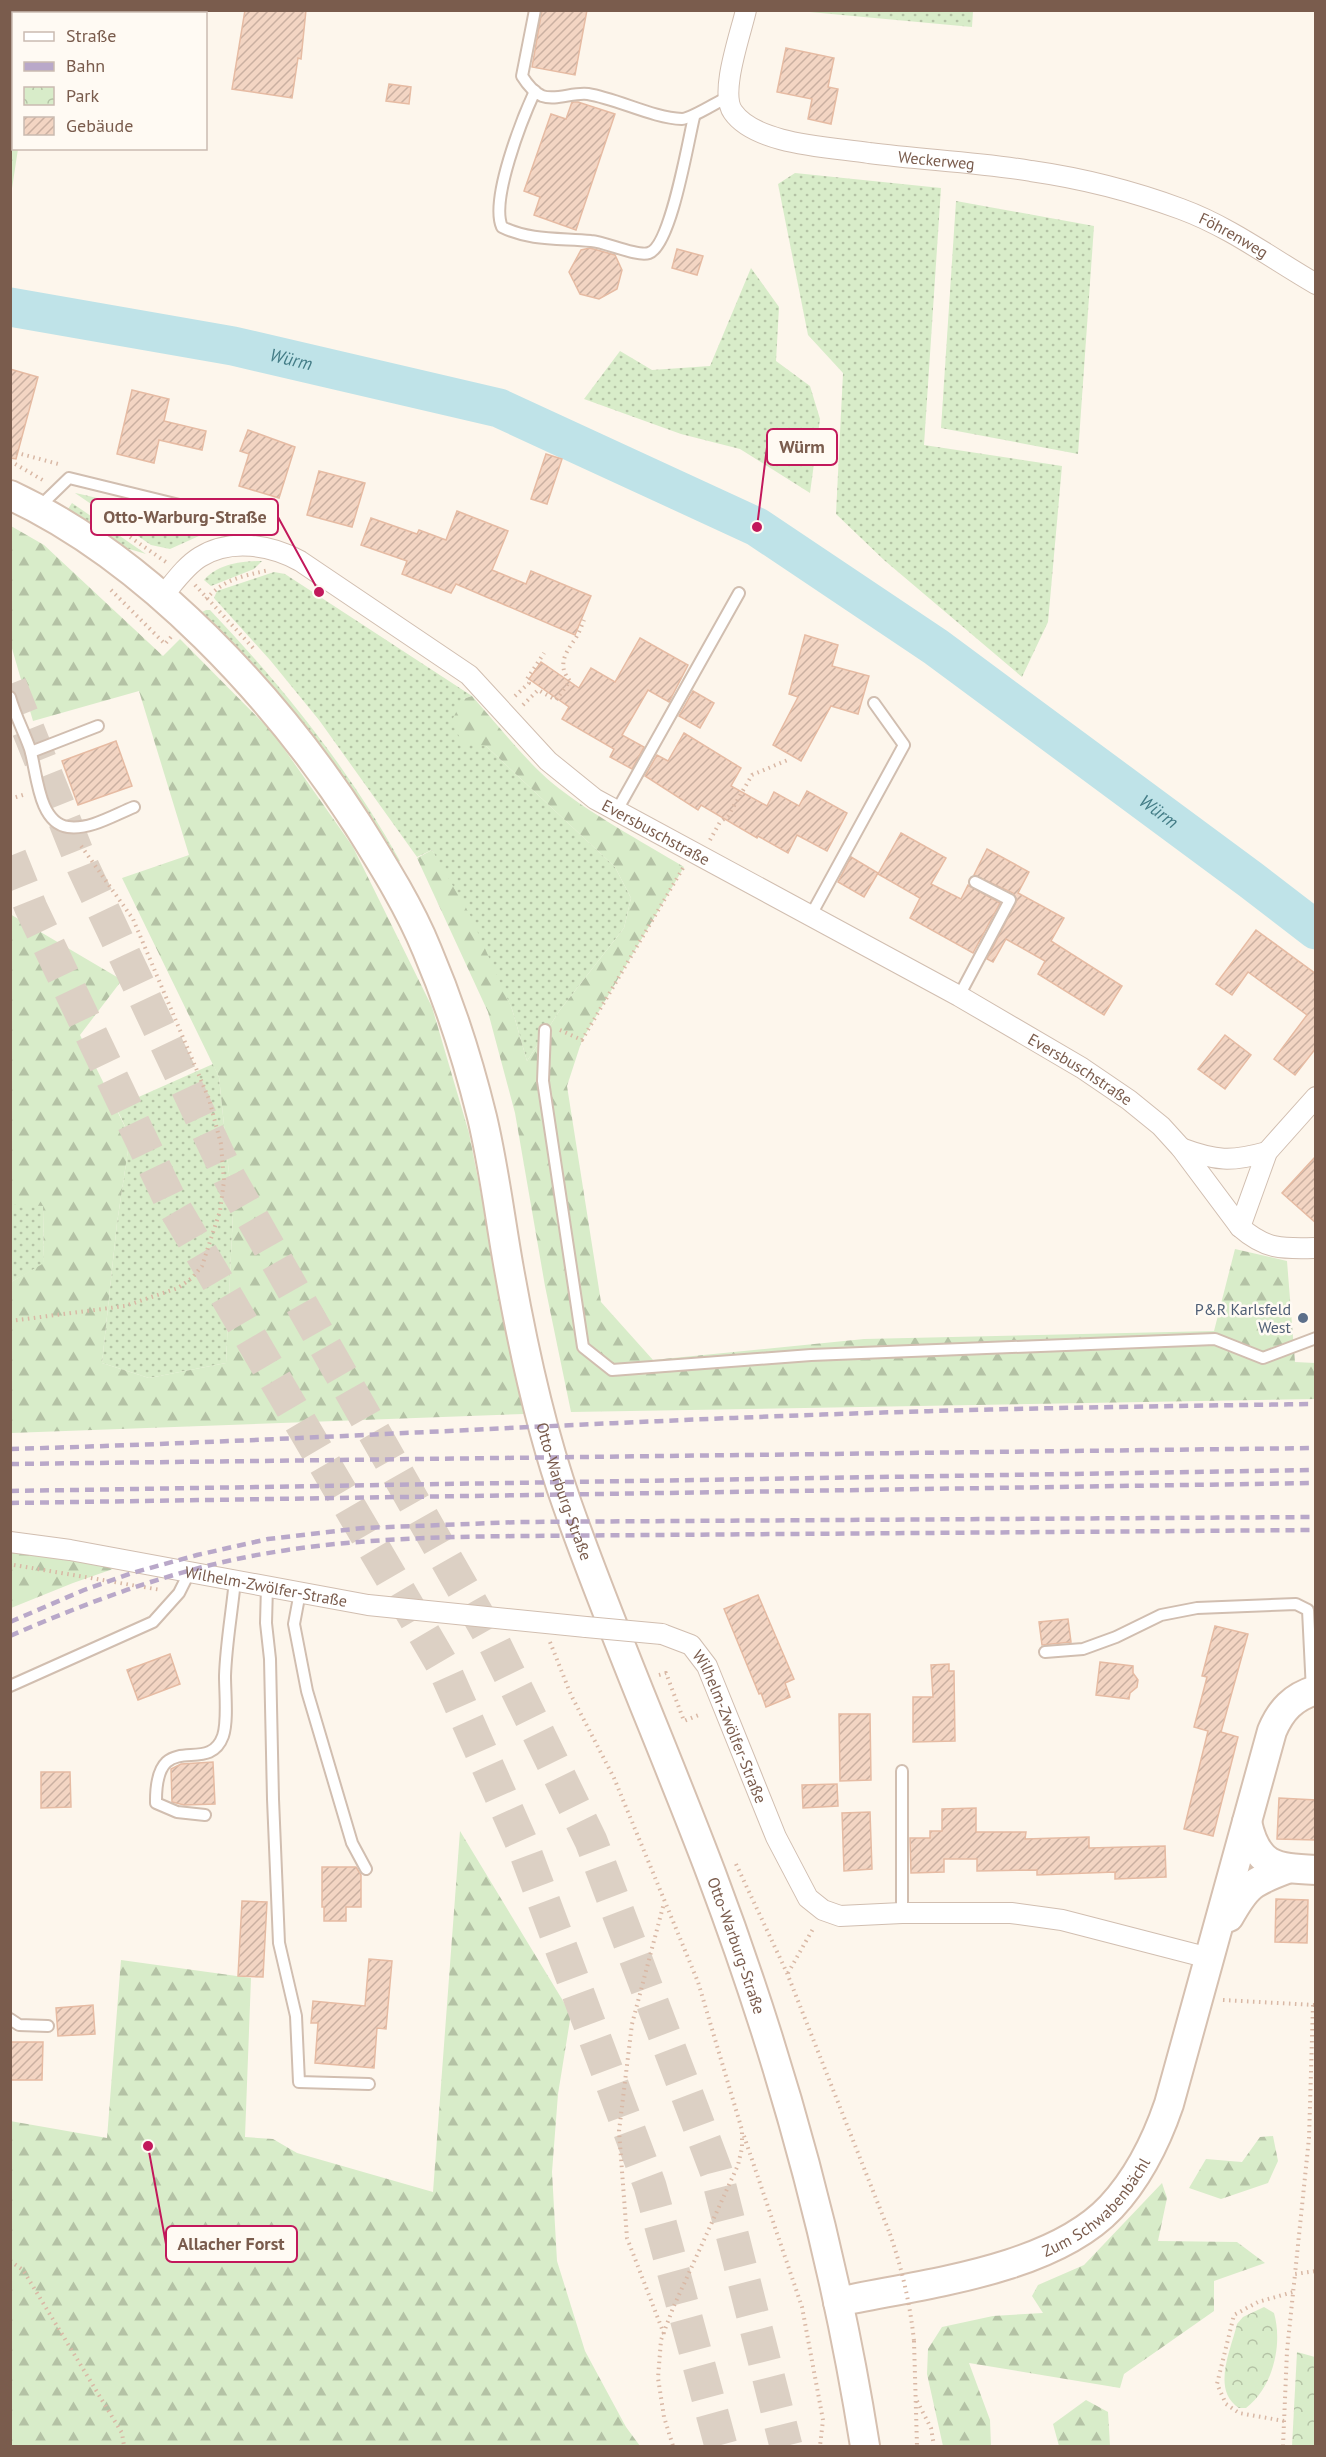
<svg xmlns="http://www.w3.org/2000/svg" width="1326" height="2457" font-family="'PT Sans',sans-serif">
<defs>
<pattern id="grass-dots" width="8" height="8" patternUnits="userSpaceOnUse" patternTransform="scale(1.5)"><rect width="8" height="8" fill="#d8ecc9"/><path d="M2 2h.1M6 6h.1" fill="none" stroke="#b4c2a5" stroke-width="1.8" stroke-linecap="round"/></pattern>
<pattern id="forest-firs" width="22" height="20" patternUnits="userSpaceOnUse" patternTransform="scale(1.5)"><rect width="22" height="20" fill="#d8ecc9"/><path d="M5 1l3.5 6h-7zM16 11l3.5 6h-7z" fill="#b4c2a5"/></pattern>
<pattern id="park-crowns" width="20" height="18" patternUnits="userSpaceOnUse" patternTransform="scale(1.5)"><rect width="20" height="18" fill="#d8ecc9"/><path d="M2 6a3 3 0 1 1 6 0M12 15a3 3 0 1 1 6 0" fill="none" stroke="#b4c2a5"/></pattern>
<pattern id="building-hatch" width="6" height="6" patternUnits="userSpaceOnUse" patternTransform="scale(1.5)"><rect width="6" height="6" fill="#f3d5c3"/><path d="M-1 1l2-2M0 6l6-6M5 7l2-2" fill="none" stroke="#cab0a1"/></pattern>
</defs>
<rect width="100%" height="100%" fill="#fdf6ec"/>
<g fill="url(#grass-dots)">
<polygon points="799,11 973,10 973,11 972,27"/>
<polygon points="795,173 941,188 924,445 1062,466 1048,622 1022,677 884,560 836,514 843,373 808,335 778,184"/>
<polygon points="956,201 1094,226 1078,454 941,428"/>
<polygon points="751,268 779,307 776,361 810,386 820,419 810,493 740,449 681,434 584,399 620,351 652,370 710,366"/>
<polygon points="75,493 80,494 242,532 219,531 199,536 170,549 151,545"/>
<polygon points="72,503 146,554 126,548 68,509"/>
<path d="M262,561L254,569L211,586L204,580C218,564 241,561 262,561Z"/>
<polygon points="274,572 285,574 472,696 463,699 486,746 615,867 631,898 624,928 560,1010 527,1061 512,1009 432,850 417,857 319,720 270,660 214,598 217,591"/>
<path d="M206,610H210C283,687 349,769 400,861L396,864L246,659L202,612Z"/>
<polygon points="213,1064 219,1077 233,1212 226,1363 149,1378 102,1363 117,1223 130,1137 116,1107"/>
<polygon points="12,1203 43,1205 44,1264 11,1282"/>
</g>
<g fill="url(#forest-firs)">
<polygon points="11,10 34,11 34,13 14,14 14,148 18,149 11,195"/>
<polygon points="11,526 44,545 163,656 180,639 273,733 353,847 432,1007 469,1133 524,1414 11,1433 11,1282 44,1263 43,1206 11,1204 10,914 122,980 80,1035 130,1137 117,1223 102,1363 149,1378 226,1363 233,1212 219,1077 122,878 189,855 139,691 33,721 11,645"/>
<path d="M472,696C498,725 522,757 551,782C590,814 641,841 684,867L582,1040L567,1086L601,1302L653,1360L864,1339L1214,1331L1235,1249L1287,1261L1295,1362L1315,1363V1399L571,1412L545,1286L515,1113L488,1012L417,858L432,850L470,915L512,1009L527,1061L560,1010L624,928L631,898L615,867L486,746L463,743L451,722L463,699Z"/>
<polygon points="11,1536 150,1556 73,1583 11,1608"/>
<polygon points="460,1831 571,2014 558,2094 552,2172 557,2261 585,2351 626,2427 640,2446 11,2446 10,2121 107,2138 121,1960 251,1978 245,2137 273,2139 297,2153 433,2192"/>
<polygon points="1273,2136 1278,2161 1268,2183 1221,2199 1189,2188 1206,2159 1242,2162 1260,2137"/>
<polygon points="1162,2183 1167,2198 1158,2241 1237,2242 1265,2263 1214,2281 1214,2311 1124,2374 1120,2388 969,2363 990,2420 991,2446 943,2446 927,2374 928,2349 942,2327 993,2316 1043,2313 1032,2296 1038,2285 1084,2265"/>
<polygon points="1086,2400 1108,2412 1110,2446 1059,2446 1053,2424"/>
</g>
<g fill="url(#park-crowns)">
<path d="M1264,2307L1274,2313C1283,2344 1273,2388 1246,2408H1239C1211,2390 1231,2350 1237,2324L1243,2317Z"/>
<polygon points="1297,2352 1315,2357 1315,2446 1292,2446"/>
</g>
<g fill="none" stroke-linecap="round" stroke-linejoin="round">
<path stroke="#bfe3e8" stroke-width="39" id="s1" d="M10,307L233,346L499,408L757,527L936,647L1251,880L1316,930"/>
</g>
<g fill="url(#building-hatch)" stroke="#e6bba3" stroke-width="1.5">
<polygon points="245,10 306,10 301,59 298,58 292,98 232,89"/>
<polygon points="542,10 587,10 575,75 532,67"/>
<polygon points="786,48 834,58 828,87 838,89 831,124 808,119 812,99 777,92"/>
<polygon points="389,84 411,87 409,104 386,101"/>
<polygon points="572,102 578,102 615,114 576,230 534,215 540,197 524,191 551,114 566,119"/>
<polygon points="590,248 615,255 622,270 617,289 599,299 580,294 569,272 581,250"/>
<polygon points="677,249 703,256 697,275 672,268"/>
<polygon points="10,369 38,377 16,459 10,458"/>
<polygon points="132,390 169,399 164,421 206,431 202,450 159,440 154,463 117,454"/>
<polygon points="248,430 295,447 279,498 239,486 249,454 240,451"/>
<polygon points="546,454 562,459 547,504 531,499"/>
<polygon points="319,471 365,483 352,527 307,515"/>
<polygon points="457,511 508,531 492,570 526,584 531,571 591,596 575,635 456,584 451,593 402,574 407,561 361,545 371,518 417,534 419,530 446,540"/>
<polygon points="805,635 838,645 832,666 869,676 858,714 831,706 801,761 773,745 798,697 789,694"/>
<polygon points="640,638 688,665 669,702 648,690 622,735 644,747 632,769 610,757 614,749 562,719 569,707 529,679 541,662 579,688 591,668 615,682"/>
<polygon points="693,691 714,703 700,728 679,716"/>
<polygon points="684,733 741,768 731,786 767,806 774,792 799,806 807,791 847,813 827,851 797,835 788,853 758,836 757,838 701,805 698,810 645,776 657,755 668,761"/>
<polygon points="116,741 132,786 78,805 62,761"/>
<polygon points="901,833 946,858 931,884 961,899 968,885 1000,903 973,953 910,918 920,898 878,874"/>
<polygon points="987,849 1029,872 1018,893 1064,918 1051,941 1122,986 1104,1015 1038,974 1045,961 1006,939 993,962 987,959 1017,900 1013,893 974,875"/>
<polygon points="851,857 878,873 864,897 838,882"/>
<polygon points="1256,930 1316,974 1316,1048 1295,1075 1274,1059 1307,1015 1248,972 1232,995 1216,984"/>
<polygon points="1225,1035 1251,1055 1225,1089 1198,1069"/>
<polygon points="1316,1156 1316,1223 1282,1193"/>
<polygon points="758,1595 794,1679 785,1683 790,1697 766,1707 761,1693 759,1694 724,1609"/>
<polygon points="1068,1619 1071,1642 1042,1645 1039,1622"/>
<polygon points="1215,1626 1248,1634 1221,1732 1238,1737 1213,1836 1184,1829 1208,1731 1194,1727 1207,1677 1202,1676"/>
<polygon points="170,1654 180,1684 138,1700 127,1670"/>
<polygon points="1100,1662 1133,1666 1133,1673 1138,1680 1137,1687 1130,1693 1129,1699 1096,1695"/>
<polygon points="949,1664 949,1671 954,1671 955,1741 913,1742 913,1697 933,1697 931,1665"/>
<polygon points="839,1714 870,1714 871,1780 840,1781"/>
<polygon points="213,1762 215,1804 184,1805 172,1802 171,1769 181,1764"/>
<polygon points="41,1772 70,1772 71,1807 41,1808"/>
<polygon points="837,1784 838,1806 803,1808 802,1785"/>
<polygon points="1279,1798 1316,1800 1316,1840 1277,1839"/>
<polygon points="976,1808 976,1832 1026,1832 1025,1839 1089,1837 1089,1848 1165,1846 1166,1877 1115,1879 1115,1872 1037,1875 1037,1870 977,1871 977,1859 944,1859 944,1872 911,1873 910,1838 930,1838 930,1831 942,1831 942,1809"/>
<polygon points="870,1812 872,1869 844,1871 842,1813"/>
<polygon points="322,1867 356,1867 361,1875 361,1907 346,1907 346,1921 324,1921 324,1907 322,1907"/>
<polygon points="1276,1899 1308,1900 1307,1943 1275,1942"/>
<polygon points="242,1901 267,1902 263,1977 238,1976"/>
<polygon points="369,1959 392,1961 386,2029 377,2028 374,2068 315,2063 318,2023 311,2023 313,2001 365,2006"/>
<polygon points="93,2005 95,2034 58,2036 56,2008"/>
<polygon points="11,2042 43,2042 42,2080 10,2080"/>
</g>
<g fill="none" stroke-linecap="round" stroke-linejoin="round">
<g stroke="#dcd0c4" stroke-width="33" stroke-dasharray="33 16" stroke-linecap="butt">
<polyline points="10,684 83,867 229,1177 495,1645 591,1841 716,2171 786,2446"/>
<polyline points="10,856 31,908 170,1200 443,1666 523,1846 650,2186 721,2446"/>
</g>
<g stroke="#d1beb0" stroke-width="14">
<g id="lane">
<path d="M535,10L522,76C527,84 533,92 542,96C556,101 573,92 588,94C618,99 653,118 682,119C691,119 717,102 728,97"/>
<path d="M535,91C522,119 490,200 502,227C530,241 561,238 591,241C606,242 637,257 649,253C671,246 688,141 694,117"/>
<polyline points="38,508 69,478 204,511"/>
<path d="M10,697C15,715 24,732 30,749C37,772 38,823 68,827C90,830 114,815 134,807"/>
<polyline points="31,752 98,726"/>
<polyline points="616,812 739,593"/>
<polyline points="811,915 904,745 874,703"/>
<polyline points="959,996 1010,900 975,882"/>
<polyline points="545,1030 543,1081 583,1347 612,1370 811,1355 1215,1339 1263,1358 1316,1338"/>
<polyline points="267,1586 266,1623 270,1659 273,1799 279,1943 296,2016 299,2082 369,2084"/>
<polyline points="300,1592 294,1624 307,1691 352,1843 366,1869"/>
<polyline points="1045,1652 1083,1649 1116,1637 1161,1615 1197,1608 1296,1604 1308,1610 1312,1691"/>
<polyline points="10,1686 153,1622 179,1593 189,1573"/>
<path d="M205,1815L177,1812L156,1803C155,1724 208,1778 223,1736C228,1721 225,1693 225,1676C226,1644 232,1612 235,1580"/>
<polyline points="902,1913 902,1771"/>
<polyline points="10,2019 19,2025 48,2026"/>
</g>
</g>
<g stroke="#d1beb0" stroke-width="22">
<g id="street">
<path id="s2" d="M746,10C741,33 719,93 733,112C756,145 831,147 869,153C923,160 977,162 1031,171C1080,178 1135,192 1181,209C1230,227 1271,258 1316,284"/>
<path id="s3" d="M161,598C173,584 185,566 200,557C231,538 271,545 300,561L469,675L548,761L595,799L959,996L1082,1068L1129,1100L1161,1126L1181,1148L1240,1227C1266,1250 1283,1249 1316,1248"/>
<path d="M1181,1148C1216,1161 1231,1162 1267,1152"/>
<polyline points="1240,1227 1267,1152 1316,1097"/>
<path id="s4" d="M10,1542L70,1550L368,1605L586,1627"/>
<path id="s5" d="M662,1634L691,1645L707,1666L776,1837L808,1898L823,1910L840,1916L902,1913H1011L1062,1920L1209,1958"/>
</g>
</g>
<g stroke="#d6c0b0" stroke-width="32">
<g id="secondary">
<path id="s6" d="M10,495C149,560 276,698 358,825C383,865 409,906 427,950C450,1004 468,1060 482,1117C494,1167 500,1219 509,1269C523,1348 540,1428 567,1504C611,1629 664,1749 711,1873C781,2059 834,2250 865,2446"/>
<path d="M1247,1822C1257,1866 1274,1868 1316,1870"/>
<path d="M1229,1917C1247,1885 1252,1882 1287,1869"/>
<path id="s7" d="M838,2302C921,2284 1051,2271 1111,2207C1139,2177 1156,2142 1169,2104L1272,1731C1281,1710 1293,1697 1316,1690"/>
</g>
</g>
<g stroke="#d9b8a5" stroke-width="4" stroke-dasharray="1.5 4.5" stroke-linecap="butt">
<polyline points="10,451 62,465"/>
<polyline points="10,461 46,482"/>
<polyline points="217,514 230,517 242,525"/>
<polyline points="130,537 166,562"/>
<polyline points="195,585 255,650"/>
<polyline points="111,590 165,644 171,637"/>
<path d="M206,599C224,579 243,576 269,570"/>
<polyline points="515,696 529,683 527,679 544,653"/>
<path d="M523,705L538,690L556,700L570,681C558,667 564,655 573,642C578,636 581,627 584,620"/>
<polyline points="10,799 26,794"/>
<polyline points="710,840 720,822 728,816 752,775 790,759"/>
<polyline points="560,1030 582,1040 683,868"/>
<polyline points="10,1321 125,1306 178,1288 192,1278 202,1266 220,1211 224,1181 221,1144 209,1099 133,919 79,843"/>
<polyline points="14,1565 161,1590"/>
<polyline points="550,1642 571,1695 614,1778 698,1982 742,2130 742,2148 738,2165 673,2308 661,2340 658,2378 664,2417 673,2446"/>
<polyline points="659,1675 666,1673 684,1721 701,1714"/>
<polyline points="736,1864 787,1973 890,2234"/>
<polyline points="788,1973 814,1927"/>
<polyline points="1223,2000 1314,2005"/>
<polyline points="1313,2005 1309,2138 1295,2274 1316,2271"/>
<polyline points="744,2136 802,2307 823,2420 820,2446"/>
<polyline points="10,2261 23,2270 122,2433 124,2446"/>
<polyline points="664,2334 627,2238 619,2131 632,2024 664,1903"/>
<polyline points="914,2341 917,2446"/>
<polyline points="917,2401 931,2428 934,2446"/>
<polyline points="1284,2421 1239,2413 1226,2404 1217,2384 1234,2315 1258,2302 1293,2292"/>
<polyline points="1283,2446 1287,2351 1295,2274"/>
</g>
<use href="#lane" stroke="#fff" stroke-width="10"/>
<use href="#street" stroke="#fff" stroke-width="20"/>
<use href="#secondary" stroke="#fff" stroke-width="28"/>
<g stroke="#b9a8c9" stroke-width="4.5" stroke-dasharray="9 6" stroke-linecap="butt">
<path d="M10,1449C297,1441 583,1422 869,1413C1018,1408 1167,1406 1316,1404"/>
<polyline points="10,1464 1316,1448"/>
<polyline points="10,1491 1316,1470"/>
<polyline points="10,1503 1316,1483"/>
<polyline points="10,1622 84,1590 132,1573 197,1555 268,1539 363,1528 519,1522 1316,1517"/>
<path d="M10,1636C72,1609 134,1585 199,1568C304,1540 414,1537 521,1536L1316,1530"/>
</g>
<g stroke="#d1beb0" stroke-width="22" stroke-linecap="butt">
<polyline id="street-bridge" points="586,1627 662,1634"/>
</g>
<path stroke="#d9b8a5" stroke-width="4" stroke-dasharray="1.5 4.5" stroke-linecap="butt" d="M890,2234C902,2269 910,2303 914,2341"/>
<use href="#street-bridge" stroke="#fff" stroke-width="20"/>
</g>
<circle fill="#5c6f8a" stroke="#fffaf3" stroke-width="2" cx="1303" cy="1318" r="6"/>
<g text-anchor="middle" stroke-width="5" stroke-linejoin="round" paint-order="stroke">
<g font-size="16" fill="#7a5c4d" stroke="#fffaf3">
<text dy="6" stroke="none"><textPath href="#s2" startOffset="318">Weckerweg</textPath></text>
<text dy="6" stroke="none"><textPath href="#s2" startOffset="627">Föhrenweg</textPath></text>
<text dy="6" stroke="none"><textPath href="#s3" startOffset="612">Eversbuschstraße</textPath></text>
<text dy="6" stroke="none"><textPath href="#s3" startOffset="1098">Eversbuschstraße</textPath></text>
<text dy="6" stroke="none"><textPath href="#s6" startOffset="1188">Otto-Warburg-Straße</textPath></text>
<text dy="6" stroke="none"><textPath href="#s4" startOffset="260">Wilhelm-Zwölfer-Straße</textPath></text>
<text dy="6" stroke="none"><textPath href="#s5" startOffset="122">Wilhelm-Zwölfer-Straße</textPath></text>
<text dy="6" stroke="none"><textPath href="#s6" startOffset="1674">Otto-Warburg-Straße</textPath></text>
<text dy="6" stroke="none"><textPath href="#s7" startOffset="282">Zum Schwabenbächl</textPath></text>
</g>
<g font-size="16" fill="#4e5e75" stroke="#fffaf3" text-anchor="end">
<text x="1291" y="1315">P&amp;R Karlsfeld<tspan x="1291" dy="18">West</tspan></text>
</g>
<g font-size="18" font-style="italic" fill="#437c86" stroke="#fffaf3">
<text dy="6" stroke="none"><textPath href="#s1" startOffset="286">Würm</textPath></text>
<text dy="6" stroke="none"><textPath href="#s1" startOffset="1276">Würm</textPath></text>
</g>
</g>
<path fill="none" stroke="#c2185b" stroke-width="2" d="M757 527L767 447M319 592L278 517M148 2146L166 2244"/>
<g fill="#c2185b" stroke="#fffaf3" stroke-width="2">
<circle cx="757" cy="527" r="6"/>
<circle cx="319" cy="592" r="6"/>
<circle cx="148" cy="2146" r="6"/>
</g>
<g fill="#fffaf3" stroke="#c2185b" stroke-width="2">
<rect x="767" y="429" width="70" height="36" rx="6"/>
<rect x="91" y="499" width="187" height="36" rx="6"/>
<rect x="166" y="2226" width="131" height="36" rx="6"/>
</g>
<g font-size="18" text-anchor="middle" font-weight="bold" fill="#7a5c4d">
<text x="802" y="453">Würm</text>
<text x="185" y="523">Otto-Warburg-Straße</text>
<text x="231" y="2250">Allacher Forst</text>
</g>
<rect width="1326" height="2457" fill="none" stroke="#7a5c4d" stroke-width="24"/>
<rect x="12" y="12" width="195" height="138" fill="#fffaf3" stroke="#cabbb1" stroke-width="1.5"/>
<rect x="24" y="32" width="30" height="9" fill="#ffffff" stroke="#cabbb1" stroke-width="1.5"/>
<text x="66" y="42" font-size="18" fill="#7a5c4d">Straße</text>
<rect x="24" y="62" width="30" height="9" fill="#b9a8c9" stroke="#cabbb1" stroke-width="1.5"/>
<text x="66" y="72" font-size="18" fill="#7a5c4d">Bahn</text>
<rect x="24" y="87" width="30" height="18" fill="url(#park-crowns)" stroke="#cabbb1" stroke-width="1.5"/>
<text x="66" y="102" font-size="18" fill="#7a5c4d">Park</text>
<rect x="24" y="117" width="30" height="18" fill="url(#building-hatch)" stroke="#cabbb1" stroke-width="1.5"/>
<text x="66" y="132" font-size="18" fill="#7a5c4d">Gebäude</text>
</svg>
